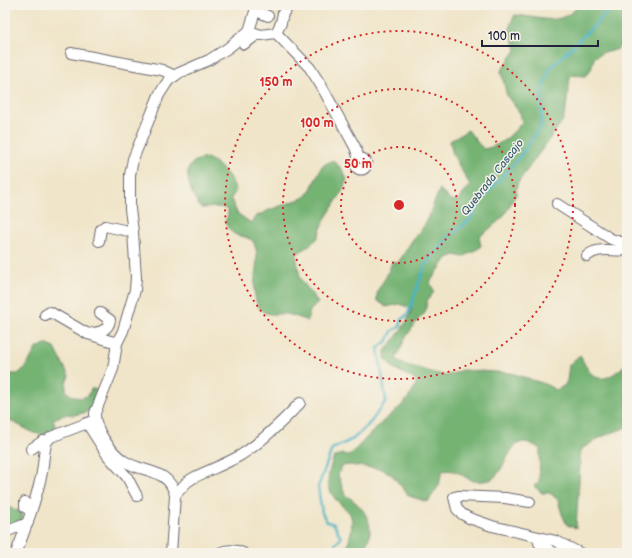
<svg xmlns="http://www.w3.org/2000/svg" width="632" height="558" font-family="'Balsamiq Sans',sans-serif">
<rect width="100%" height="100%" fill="#f7f3e8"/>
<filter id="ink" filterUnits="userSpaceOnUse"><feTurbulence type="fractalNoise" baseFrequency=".025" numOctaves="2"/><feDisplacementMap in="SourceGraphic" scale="8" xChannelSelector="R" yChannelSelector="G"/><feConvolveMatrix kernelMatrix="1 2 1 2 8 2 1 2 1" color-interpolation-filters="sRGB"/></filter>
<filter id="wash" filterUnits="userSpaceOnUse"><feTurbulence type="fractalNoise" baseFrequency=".012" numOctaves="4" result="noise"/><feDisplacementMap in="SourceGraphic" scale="16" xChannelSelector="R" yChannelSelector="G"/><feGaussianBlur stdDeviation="0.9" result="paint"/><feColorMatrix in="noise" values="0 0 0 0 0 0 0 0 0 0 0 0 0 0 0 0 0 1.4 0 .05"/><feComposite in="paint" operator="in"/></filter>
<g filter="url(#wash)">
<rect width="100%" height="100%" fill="#f0e5c9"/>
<g fill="#75b373" stroke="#4c6a57">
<path d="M580,5H627V32L622,35L620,47L618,49L609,52H603L594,58L591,70L585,76L572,75L570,77L566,108L563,120L517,184L516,195L503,217L487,231L481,235L479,237L481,246L479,248L463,257L455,255L447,258L430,282L434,292L427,301L425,313L417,321L406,337L396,358L400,363L446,376L462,370L511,373L545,384L556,390L564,386L567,381L569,365L580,355C593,384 604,385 627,363V427L601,437L581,449L576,528L567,525L562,514L558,500L550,493H542L534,486L539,482L540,449C509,426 510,467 492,479C488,481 477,482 474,481C461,477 459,468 442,471L439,485L428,502L409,496L393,476L382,469L349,465L342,466L338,475L345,495C360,503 374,520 369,538C368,542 366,546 364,550L347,552C348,541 355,524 350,514C348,510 342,506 339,503C324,488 327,475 334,457L342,454L350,455C360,445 369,435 379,425C395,410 409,404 417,381L392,367L385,358V351C395,339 407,324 412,309L400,304L386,307L377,300C376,288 382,285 387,275C389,271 390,266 392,262L398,263L413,239L424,226L440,189L450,200L458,201L470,185L453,155L450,141L468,130L478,143L484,149C501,146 512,135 522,122L520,113L507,96L501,71L516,50C513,34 505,31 515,15C542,17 558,28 580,5Z"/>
<path d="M207,158C221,165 231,176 236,191L231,198L237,213L251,223L255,217L269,210L303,198L310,191L322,166L333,160L341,168L347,179L342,192L325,219L317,239L296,255L300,278L318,303L310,311L307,321C300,318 293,315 286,314C279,313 268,316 262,311C249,300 257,270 257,256C257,251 255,246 253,241C240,232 234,241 225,222L228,215V210L221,207L201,208C194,199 183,177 190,166C194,160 201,159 207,158Z"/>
<path d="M45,344L55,348L69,376L66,383V391C73,398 79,399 88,396L91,389H96L100,391L91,409L84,413L73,415L67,414L53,419L57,432L48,436L34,433L5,418V371L11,374H18L26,367L36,349Z"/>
<polygon points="5,506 21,512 23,518 18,523 5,527"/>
</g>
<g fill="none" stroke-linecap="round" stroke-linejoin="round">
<polyline stroke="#48b3c6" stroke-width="2.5" points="327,553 341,538 334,524 327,522 322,513 318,487 332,449 353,439 370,423 386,401 378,348 388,340 392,331 400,327 402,319 408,314 425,265 451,235 471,219 483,198 519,158 541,125 542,92 550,68 607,13 612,5"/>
</g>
</g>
<g filter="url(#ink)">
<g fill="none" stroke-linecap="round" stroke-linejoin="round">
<g stroke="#6a666d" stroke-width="12">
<g id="minor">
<polyline points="256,11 268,16"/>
<polyline points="249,31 261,35 276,33 310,68 322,87 355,147 359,159"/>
<polyline points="276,33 281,23 283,13 290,5"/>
<polyline points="244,44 254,37 254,34"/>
<polyline points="71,53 162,70 175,76"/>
<circle cx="361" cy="164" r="5.5"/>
<polyline points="557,204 611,239 627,244"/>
<polyline points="99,241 101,229 105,226 133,232"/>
<path d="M587,256C598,246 613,252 627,250"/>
<polyline points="45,315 50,312 88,334 117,343"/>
<path d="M88,334C98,332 108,332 110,320L100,313"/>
<polyline points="87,423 108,456 127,477 137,496"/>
<polyline points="31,449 43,441 47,441"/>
<path d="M175,495L187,482L193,478C209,470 226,464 241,455C263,441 282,422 300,403"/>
<polyline points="25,502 25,507 31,511"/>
<polyline points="530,502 505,498 458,496 454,497 457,509 462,514 469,518 492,526 556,541 580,553"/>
<polyline points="5,532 28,523"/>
<polyline points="539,543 554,553 563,552 568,553"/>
<path d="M16,553C26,528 35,503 41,477C44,465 43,452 47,441L51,437L95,420"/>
<path d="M171,553C172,539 173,525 174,510C174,506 175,500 175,495C169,468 142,473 124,461C111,452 94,429 95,413L113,369L117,343L123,331L135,290L136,277L133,232L130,209V175L133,159L140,142L159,95L166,84L170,79L179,73L209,60L228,48L249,31L257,5"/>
<path d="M219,553C227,549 234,549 243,553"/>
</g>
</g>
<use href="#minor" stroke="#fff" stroke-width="10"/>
</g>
</g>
<g fill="none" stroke="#d62828" stroke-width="2" stroke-dasharray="2 4">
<circle cx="399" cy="205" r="58"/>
<circle cx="399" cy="205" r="116"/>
<circle cx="399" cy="205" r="174"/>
</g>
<g text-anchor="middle" stroke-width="3" stroke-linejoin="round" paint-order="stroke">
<g font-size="11" font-style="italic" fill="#315c73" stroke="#f7f3e8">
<text transform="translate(492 177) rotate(-52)" y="4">Quebrada Cascajo</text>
</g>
</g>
<circle cx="399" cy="205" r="6" fill="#d62828" stroke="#f7f3e8" stroke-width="2"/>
<g font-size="12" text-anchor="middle" font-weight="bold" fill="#d62828" stroke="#f7f3e8" stroke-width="3" stroke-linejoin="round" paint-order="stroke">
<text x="276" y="86">150 m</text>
<text x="317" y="127">100 m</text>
<text x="358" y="168">50 m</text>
</g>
<rect width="632" height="558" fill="none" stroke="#f7f3e8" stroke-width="20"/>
<path d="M482 40v6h116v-6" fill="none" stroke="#22223b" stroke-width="2"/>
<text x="488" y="40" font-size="12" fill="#22223b" stroke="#f7f3e8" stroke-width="3" paint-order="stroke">100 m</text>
</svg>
